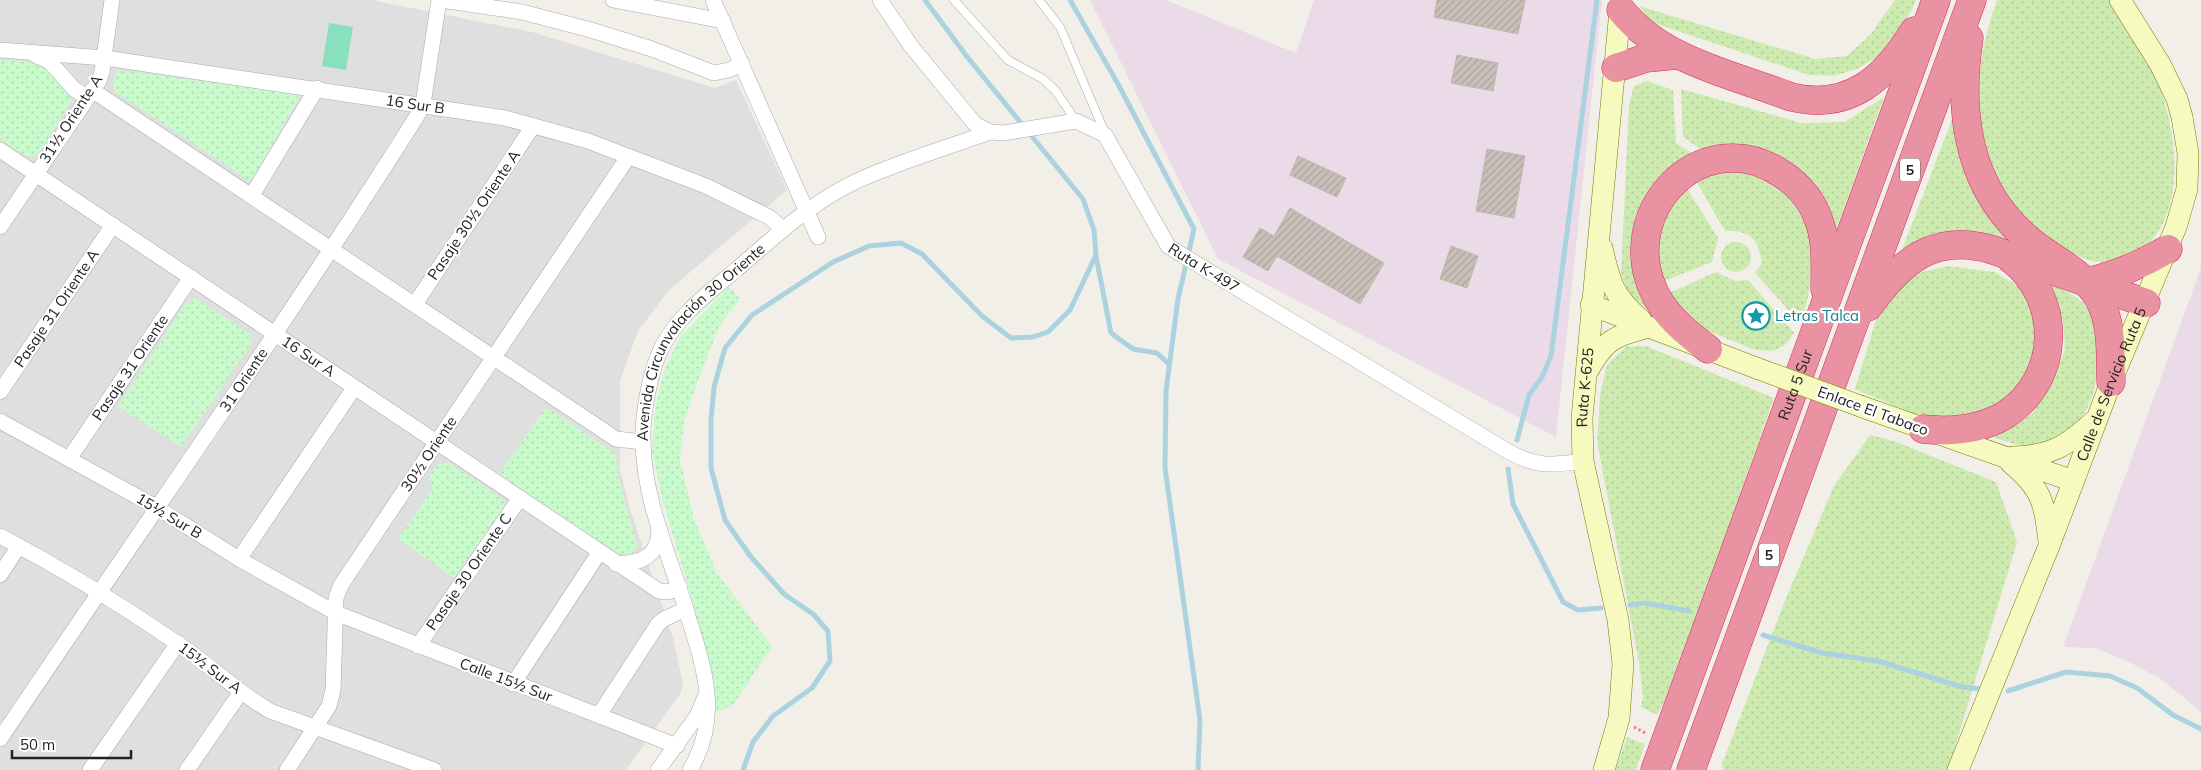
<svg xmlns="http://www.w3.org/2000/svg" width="2201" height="770" font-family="Mulish,sans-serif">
<defs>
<pattern id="grass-dots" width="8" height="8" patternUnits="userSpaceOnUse" patternTransform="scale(1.25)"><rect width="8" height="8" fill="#cdebb0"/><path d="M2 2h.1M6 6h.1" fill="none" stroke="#b0c997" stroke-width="1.8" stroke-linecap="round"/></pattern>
<pattern id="park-dots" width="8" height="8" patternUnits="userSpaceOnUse" patternTransform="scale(1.25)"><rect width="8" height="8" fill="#c8facc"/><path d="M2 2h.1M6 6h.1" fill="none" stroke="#acd6af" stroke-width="1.8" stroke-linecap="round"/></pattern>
<pattern id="building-hatch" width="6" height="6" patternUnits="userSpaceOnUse" patternTransform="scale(1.25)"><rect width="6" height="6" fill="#c7bfb8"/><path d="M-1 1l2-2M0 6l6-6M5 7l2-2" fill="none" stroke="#aba49e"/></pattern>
</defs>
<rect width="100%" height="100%" fill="#f2efe9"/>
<polygon fill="#e0dfdf" points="0,0 371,0 532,32 715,88 736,80 787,190 669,290 638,331 620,381 620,470 630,509 673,638 683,684 680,694 626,770 0,770"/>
<g fill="#ebdbe8">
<polygon points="1090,0 1166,0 1296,53 1314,0 1602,0 1556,437 1218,259"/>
<polygon points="2201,268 2201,712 2161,679 2125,660 2095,648 2063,647"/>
</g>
<g fill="url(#grass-dots)">
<polygon points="1895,0 1916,0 1911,12 1879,56 1857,69 1834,76 1809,75 1651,22 1639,6 1815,59 1847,56 1870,35"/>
<path d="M1997,0H2111C2124,22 2149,56 2157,78C2175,129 2188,200 2149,244C2144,250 2137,257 2129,260C2105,269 2077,258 2057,245C2044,236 2028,228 2017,217C2010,210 2006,195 2002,187C1970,120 1973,69 1997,0Z"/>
<polygon points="1647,81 1673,90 1676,143 1698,157 1654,193 1657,316 1631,297 1621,275 1629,105 1634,86"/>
<polygon points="1681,89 1802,123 1845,122 1884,97 1836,230 1821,196 1709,155 1683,137"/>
<path d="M1954,114C1956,161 1991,205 2015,245L1940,235L1902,250Z"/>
<path d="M1717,172C1725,172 1733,171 1741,172C1773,177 1805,203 1812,235C1815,245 1812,259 1811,270C1810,288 1808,306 1799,322L1755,273L1762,263C1757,237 1751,231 1725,231L1696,181Z"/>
<polygon points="1685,185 1718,238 1712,262 1664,281 1657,270 1656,225"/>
<circle cx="1736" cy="257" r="15"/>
<polygon points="1948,266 1994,272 2026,290 2037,318 2036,352 2019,386 1999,409 1973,418 1934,417 1912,413 1855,389 1880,307 1896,287 1922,272"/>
<polygon points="1716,272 1735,281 1748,280 1794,333 1785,345 1773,351 1755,350 1696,326 1669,293"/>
<path d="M2042,279C2056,287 2080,295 2089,310C2105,339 2100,394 2080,420C2073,430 2042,445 2030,446C2018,447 2001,439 1989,436L2011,428L2033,413L2051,382L2065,350L2063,321Z"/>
<polygon points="1646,346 1774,398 1673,686 1657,715 1641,707 1643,696 1639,663 1597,441 1600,395 1607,365 1626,347"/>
<polygon points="1870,435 1894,441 1996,482 2017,542 1948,770 1723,770 1722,764 1786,598 1834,486"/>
<polygon points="1627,737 1645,744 1636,770 1616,770"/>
</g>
<g fill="url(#park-dots)">
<path d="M0,60C47,63 44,63 72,100L39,153L29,158L0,139Z"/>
<polygon points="117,70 296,93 298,100 251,182 115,92 113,83"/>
<polygon points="729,287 740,299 719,327 699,378 684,421 680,460 694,519 717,573 772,646 734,704 716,713 713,677 694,606 663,502 652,452 655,409 664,371 680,337"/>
<polygon points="196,298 250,334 251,344 181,447 118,406 186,303"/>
<polygon points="546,407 615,453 618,476 637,546 633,553 618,554 499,474"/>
<polygon points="449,462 503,500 504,509 454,578 398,539 433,488 428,478 438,464"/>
</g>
<polygon fill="#88e0be" points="329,23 353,27 346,70 322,66"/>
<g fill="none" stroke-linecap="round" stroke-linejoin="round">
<g stroke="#aad3df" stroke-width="5">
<polyline points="1070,0 1118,84 1194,229 1178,299 1166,391 1165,468 1200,720 1198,770"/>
<polyline points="1096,256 1111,333 1133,349 1157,353 1169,364"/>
<polyline points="1517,440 1529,395 1542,377 1551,356 1597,0"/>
<polyline points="1508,469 1513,504 1563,602 1578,610 1601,608"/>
<polyline points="1630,605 1645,603 1689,611"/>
<polyline points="1763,635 1822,653 1878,661 1962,687 1982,689"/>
<polyline points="2008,691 2066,672 2110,676 2137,688 2173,715 2201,729"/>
<polyline points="743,770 753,742 773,716 812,688 830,661 828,631 813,614 784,594 751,557 725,520 711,468 711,420 714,387 725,348 752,315 833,262 869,246 901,243 922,254 982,316 1011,338 1033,337 1048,332 1070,310 1096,255 1094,230 1083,199 968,58 925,0"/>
</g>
</g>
<g fill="url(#building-hatch)" stroke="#c4b6ab">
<polygon points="1437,0 1525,0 1518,34 1434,17"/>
<polygon points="1457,55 1498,63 1493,91 1451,83"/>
<polygon points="1487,149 1525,156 1514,218 1476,211"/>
<polygon points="1298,156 1346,178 1337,197 1290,175"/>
<polygon points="1290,208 1384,263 1360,304 1277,256 1268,271 1243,257 1260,228 1274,236"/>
<polygon points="1451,246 1478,256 1467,288 1440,279"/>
</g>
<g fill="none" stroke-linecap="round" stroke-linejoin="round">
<g stroke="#a9a9a9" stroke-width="9">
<g id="lane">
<polyline points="954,0 1008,60 1043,79 1055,90 1076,121"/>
<polyline points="1039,0 1060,27 1105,133"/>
</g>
</g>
<g stroke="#a9a9a9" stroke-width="16">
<g id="street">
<polyline points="441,0 522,12 591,30 652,49 714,73 729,70 742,64"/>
<polyline points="613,0 723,21"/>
<polyline points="713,0 818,237"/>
<path id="s1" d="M880,0L911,46L975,124L990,132L1003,133L1076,121L1105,135L1168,246L1182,255L1509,452C1540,468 1550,465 1583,461"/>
<path id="s2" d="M0,50L105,58L505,118L588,141L706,186L769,217L783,229"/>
<polyline points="35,55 50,62 74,89 87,97"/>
<polyline points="92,90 616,439 643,442"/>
<path id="s3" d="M0,150L659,591L667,592L680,588"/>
<polyline points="252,195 317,88"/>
<polyline points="0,227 99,81 102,72 112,0"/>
<polyline points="415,304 533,126"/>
<path id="s4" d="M0,392L113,225"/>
<polyline points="0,421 156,507 239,559 336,613 677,746"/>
<path id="s5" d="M69,459L191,277"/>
<path d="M0,536C61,568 120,604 177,643C209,664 237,692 270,711L434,770"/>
<polyline points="239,559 354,388"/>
<path d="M616,564C642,563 659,557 659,528"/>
<polyline points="0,575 19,546"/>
<path id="s6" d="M418,646L520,498"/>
<polyline points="513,684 599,553"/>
<polyline points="599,715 658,624 664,619 686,609"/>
<path id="s7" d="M0,739C139,532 284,327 417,116L423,104L439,0"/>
<polyline points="90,770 178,643"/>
<polyline points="187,770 241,692"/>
<polyline points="287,770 329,706 333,690 336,598 341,585 628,157"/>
<polyline points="658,770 697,716 704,699"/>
<path id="s8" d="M690,770C721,718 705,670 688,616C671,559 644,502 643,442C642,416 650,370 662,347C679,314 710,292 737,269C775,236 813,201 859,180C901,161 946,148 990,132"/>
</g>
</g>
<g stroke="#707d05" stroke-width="22">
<g id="secondary">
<path d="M1602,248C1610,283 1613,296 1641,320"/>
<polyline points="1591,305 1759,369"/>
<path d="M1587,372C1605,340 1613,336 1649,327"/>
<polyline points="1860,406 2073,481"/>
<path d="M2013,457C2051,456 2067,446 2094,421"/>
<path d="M2011,463C2043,490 2044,502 2049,542"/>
<path id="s9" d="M1604,770L1619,718L1623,664L1618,620L1583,461L1582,418L1621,0"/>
<path id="s10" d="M1958,770L2049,546L2111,382L2176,227L2187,189L2188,153L2182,117L2177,99L2160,64L2120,0"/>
</g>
</g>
<g stroke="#dc2a67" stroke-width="29">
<g id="highway">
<path d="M1621,10C1663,62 1732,74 1791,97C1850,111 1885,78 1914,31"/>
<path d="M1969,38C1957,116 1969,193 2034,244C2056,261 2083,273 2098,297C2113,323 2110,354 2111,382"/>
<polyline points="1616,68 1646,58 1677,55"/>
<path d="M2087,282C2117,275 2141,265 2168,249"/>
<path d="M1868,307C1901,262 1933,232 1993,250L2146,303"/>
<path d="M1708,349C1691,336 1673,322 1661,304C1607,220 1699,118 1782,174C1799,185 1813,202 1819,221C1827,242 1825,267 1825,289"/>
<path d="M1923,429C1951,432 1980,430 2005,415C2061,379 2063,299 2011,259"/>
<path id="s11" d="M1655,770L1936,0"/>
<polyline points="1691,770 1972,0"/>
</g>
</g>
<polyline stroke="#fa8072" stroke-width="3" stroke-dasharray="2.5 2.5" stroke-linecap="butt" points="1634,727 1647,734"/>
<use href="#lane" stroke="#fff" stroke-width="8"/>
<use href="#street" stroke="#fff" stroke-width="15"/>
<use href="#secondary" stroke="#f7fabf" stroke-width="21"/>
<use href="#highway" stroke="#e892a2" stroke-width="28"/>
<g stroke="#707d05" stroke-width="22" stroke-linecap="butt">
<polyline id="secondary-bridge" points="1759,369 1860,406"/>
</g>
<use href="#secondary-bridge" stroke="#f7fabf" stroke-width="21"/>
</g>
<defs>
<g id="sight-ring" transform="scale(1.4375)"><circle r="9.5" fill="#fff" stroke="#0f9aa8" stroke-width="1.5"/><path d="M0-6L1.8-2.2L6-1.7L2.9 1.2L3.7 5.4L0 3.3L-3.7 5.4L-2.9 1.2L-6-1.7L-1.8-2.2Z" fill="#0f9aa8"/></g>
</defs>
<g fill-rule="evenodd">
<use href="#sight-ring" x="1756" y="316"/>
</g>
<g text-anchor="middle" stroke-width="4.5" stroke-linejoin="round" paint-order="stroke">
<g fill="#fff" stroke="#646464" stroke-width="1">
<rect x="1900" y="158.5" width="20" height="23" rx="4"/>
<rect x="1759" y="543.5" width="20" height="23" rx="4"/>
</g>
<g font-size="14" font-weight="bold" fill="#222">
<text x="1910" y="175">5</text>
<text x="1769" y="560">5</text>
</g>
<g font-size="15" fill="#222" stroke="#fff">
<text dy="5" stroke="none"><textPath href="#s2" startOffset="419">16 Sur B</textPath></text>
<text transform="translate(71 119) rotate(-57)" y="5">31½ Oriente A</text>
<text transform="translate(474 215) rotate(-56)" y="5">Pasaje 30½ Oriente A</text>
<text dy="5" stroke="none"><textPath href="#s1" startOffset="462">Ruta K-497</textPath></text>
<text dy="5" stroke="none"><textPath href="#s4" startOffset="101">Pasaje 31 Oriente A</textPath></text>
<text dy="5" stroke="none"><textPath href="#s8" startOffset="461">Avenida Circunvalación 30 Oriente</textPath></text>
<text dy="5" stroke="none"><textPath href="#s3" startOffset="371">16 Sur A</textPath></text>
<text dy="5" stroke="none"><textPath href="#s5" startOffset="110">Pasaje 31 Oriente</textPath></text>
<text dy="5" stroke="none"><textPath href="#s7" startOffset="434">31 Oriente</textPath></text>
<text dy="5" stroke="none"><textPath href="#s10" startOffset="415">Calle de Servicio Ruta 5</textPath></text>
<text dy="5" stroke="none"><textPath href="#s11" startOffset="410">Ruta 5 Sur</textPath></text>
<text dy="5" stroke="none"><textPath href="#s9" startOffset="389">Ruta K-625</textPath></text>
<text transform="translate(1873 411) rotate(20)" y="5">Enlace El Tabaco</text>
<text transform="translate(429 454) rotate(-56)" y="5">30½ Oriente</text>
<text transform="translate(169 516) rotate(31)" y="5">15½ Sur B</text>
<text dy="5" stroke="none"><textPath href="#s6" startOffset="90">Pasaje 30 Oriente C</textPath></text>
<text transform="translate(210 668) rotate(37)" y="5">15½ Sur A</text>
<text transform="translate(506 680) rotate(21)" y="5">Calle 15½ Sur</text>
</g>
<g font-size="15" fill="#0d838f" stroke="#fff" text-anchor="start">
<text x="1775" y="321">Letras Talca</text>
</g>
</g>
<path d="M12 750v8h119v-8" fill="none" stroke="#222222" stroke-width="2.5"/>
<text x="20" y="750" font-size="15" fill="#222222" stroke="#ffffff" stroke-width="4" paint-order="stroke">50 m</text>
</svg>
